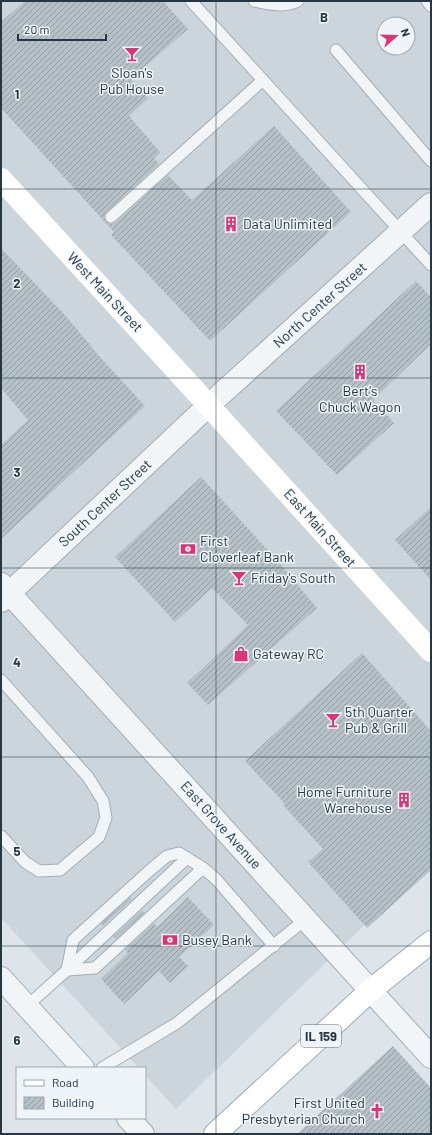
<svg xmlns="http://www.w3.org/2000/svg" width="432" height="1135" font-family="Barlow,sans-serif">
<defs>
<pattern id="building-hatch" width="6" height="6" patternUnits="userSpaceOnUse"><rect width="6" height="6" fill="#b5c0c7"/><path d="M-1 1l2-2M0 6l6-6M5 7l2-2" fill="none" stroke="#939da3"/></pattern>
</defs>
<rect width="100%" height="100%" fill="#dee5ea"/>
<path fill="#ccd5dc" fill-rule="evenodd" d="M1,1H431V860L176,1109L145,1075V1068H139L1,918ZM384,24H408V48H384Z"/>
<g fill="url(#building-hatch)">
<polygon points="25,1 163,1 188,29 131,79 148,98 129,116 160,152 154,158 159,164 106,212 104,218 108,223 112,224 116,222 168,175 192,200 274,126 351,212 210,341 111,235 114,232 1,108 1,22"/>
<polygon points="1,248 65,315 99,356 145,406 1,539 1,445 28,420 1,388"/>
<polygon points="416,281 431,297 431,344 373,400 394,423 337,475 276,411"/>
<polygon points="201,477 276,559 317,608 208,705 187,683 248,625 212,588 175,622 115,557"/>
<polygon points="431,507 431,580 395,540"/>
<polygon points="362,653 431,731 431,870 367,928 308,862 323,849 283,805 285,804 245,761"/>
<polygon points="130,897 132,899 103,926 101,924"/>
<polygon points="188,897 214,925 179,957 188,966 170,983 159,971 124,1004 101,979 128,953 125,950 154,923 157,927"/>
<polygon points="142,910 144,913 116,939 113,937"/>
<polygon points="393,1046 431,1088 431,1134 297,1134"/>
</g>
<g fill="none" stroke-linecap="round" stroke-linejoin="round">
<g stroke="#a3adb4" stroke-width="13">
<g id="lane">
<polyline points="191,1 431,265"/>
<path d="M254,1C268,4 284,8 298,1"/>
<polyline points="427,1 431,6"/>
<polyline points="336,50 431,161"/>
<polyline points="111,217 263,80"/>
<polyline points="1,680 88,777 103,801 106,818 99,837 60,870 39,871 25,862 1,836"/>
<polyline points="67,970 95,968 203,868"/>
<polyline points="67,970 187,858"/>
<polyline points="27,1006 67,970 73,940 149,871 167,856 179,853 203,868 216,879 274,946"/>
<polyline points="102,1068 177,1023 306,919"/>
</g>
</g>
<g stroke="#a3adb4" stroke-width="24">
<g id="street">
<polyline points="1,584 431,1057"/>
<polyline points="1,601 209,405 431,204"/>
<polyline points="1,978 83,1068"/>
<polyline points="128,1118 143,1134"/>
</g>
</g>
<g stroke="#9cadb6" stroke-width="24">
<polyline id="primary" points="215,1134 371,990 431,942"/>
</g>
<use href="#lane" stroke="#f2f5f7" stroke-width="11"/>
<use href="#street" stroke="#f2f5f7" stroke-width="22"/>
<polyline stroke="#fff" stroke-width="22" points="1,179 189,384 431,651"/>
<use href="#primary" stroke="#fff" stroke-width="22"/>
</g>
<path fill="none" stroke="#263742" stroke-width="1" stroke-opacity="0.55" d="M216,1V1134M1,189H431M1,378H431M1,568H431M1,757H431M1,946H431"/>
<defs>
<g id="bar-bare" transform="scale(1.2)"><path d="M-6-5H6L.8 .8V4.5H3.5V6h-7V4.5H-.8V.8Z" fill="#dc3577" stroke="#eef4f7" stroke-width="2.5" paint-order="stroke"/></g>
<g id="building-bare" transform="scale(1.2)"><path d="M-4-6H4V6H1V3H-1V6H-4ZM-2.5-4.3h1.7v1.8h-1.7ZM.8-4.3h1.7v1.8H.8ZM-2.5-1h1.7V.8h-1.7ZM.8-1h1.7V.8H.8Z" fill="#dc3577" stroke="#eef4f7" stroke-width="2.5" paint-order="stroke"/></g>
<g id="bank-bare" transform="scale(1.2)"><path d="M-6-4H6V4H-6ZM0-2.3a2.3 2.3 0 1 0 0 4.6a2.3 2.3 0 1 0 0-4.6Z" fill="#dc3577" stroke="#eef4f7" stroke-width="2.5" paint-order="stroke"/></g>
<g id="shop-bare" transform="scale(1.2)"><path d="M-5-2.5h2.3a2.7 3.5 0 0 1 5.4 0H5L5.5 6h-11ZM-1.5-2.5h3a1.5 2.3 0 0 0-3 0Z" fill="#dc3577" stroke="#eef4f7" stroke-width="2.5" paint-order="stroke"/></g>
<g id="church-bare" transform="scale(1.2)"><path d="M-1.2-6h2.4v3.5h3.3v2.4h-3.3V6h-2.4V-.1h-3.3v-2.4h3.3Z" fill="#dc3577" stroke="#eef4f7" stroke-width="2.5" paint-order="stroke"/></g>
</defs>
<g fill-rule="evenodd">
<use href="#bar-bare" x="132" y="54"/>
<use href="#building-bare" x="231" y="224"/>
<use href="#building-bare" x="360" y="372"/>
<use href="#bank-bare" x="188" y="549"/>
<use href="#bar-bare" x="239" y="578"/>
<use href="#shop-bare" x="241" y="654"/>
<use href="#bar-bare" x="333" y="720"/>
<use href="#building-bare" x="404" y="800"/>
<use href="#bank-bare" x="170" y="940"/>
<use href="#church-bare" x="377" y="1111"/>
</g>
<g text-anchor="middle" stroke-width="3" stroke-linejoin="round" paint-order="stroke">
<rect fill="#eef4f7" stroke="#627078" stroke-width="1" x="301" y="1025" width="40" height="22" rx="3"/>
<g font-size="13" font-weight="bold" fill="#263742">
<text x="321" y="1041">IL 159</text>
</g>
<g font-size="14" fill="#263742" stroke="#eef4f7" text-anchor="start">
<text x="132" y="78" text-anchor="middle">Sloan's<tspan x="132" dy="16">Pub House</tspan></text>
<text x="243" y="229">Data Unlimited</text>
<text x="360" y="396" text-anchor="middle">Bert's<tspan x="360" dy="16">Chuck Wagon</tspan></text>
<text x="200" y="546">First<tspan x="200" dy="16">Cloverleaf Bank</tspan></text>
<text x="251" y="583">Friday's South</text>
<text x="253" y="659">Gateway RC</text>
<text x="345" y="717">5th Quarter<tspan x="345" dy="16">Pub &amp; Grill</tspan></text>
<text x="392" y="797" text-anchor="end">Home Furniture<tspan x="392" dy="16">Warehouse</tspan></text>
<text x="182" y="945">Busey Bank</text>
<text x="365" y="1108" text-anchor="end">First United<tspan x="365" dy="16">Presbyterian Church</tspan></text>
</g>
<g font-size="14" fill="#263742" stroke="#eef4f7">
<text transform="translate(105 292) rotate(47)" y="5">West Main Street</text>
<text transform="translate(320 305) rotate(-42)" y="5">North Center Street</text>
<text transform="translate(105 503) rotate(-43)" y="5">South Center Street</text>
<text transform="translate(320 528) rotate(48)" y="5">East Main Street</text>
<text transform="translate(221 825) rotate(48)" y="5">East Grove Avenue</text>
</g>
</g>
<g font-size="13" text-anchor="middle" font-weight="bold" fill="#263742" stroke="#eef4f7" stroke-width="3" stroke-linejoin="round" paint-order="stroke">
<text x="324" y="22">B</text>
<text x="17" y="99">1</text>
<text x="17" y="288">2</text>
<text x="17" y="477">3</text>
<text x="17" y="667">4</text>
<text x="17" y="856">5</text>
<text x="17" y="1045">6</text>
</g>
<rect width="432" height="1135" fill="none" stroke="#263742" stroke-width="4"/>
<rect x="16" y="1067" width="130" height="52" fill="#eef4f7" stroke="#9ea8af"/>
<rect x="24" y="1080" width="20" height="6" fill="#ffffff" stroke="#9ea8af"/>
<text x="52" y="1087" font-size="12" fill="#263742">Road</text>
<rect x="24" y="1097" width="20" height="12" fill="url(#building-hatch)" stroke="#9ea8af"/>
<text x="52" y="1107" font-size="12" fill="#263742">Building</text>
<g transform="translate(396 36) rotate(70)"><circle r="19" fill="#eef4f7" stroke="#9ea8af"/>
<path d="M0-3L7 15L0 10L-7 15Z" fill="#dc3577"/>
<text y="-6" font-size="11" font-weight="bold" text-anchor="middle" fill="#263742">N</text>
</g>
<path d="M18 34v6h88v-6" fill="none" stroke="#263742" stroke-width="2"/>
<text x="24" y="34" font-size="12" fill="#263742" stroke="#eef4f7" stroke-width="3" paint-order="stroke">20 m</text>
</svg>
